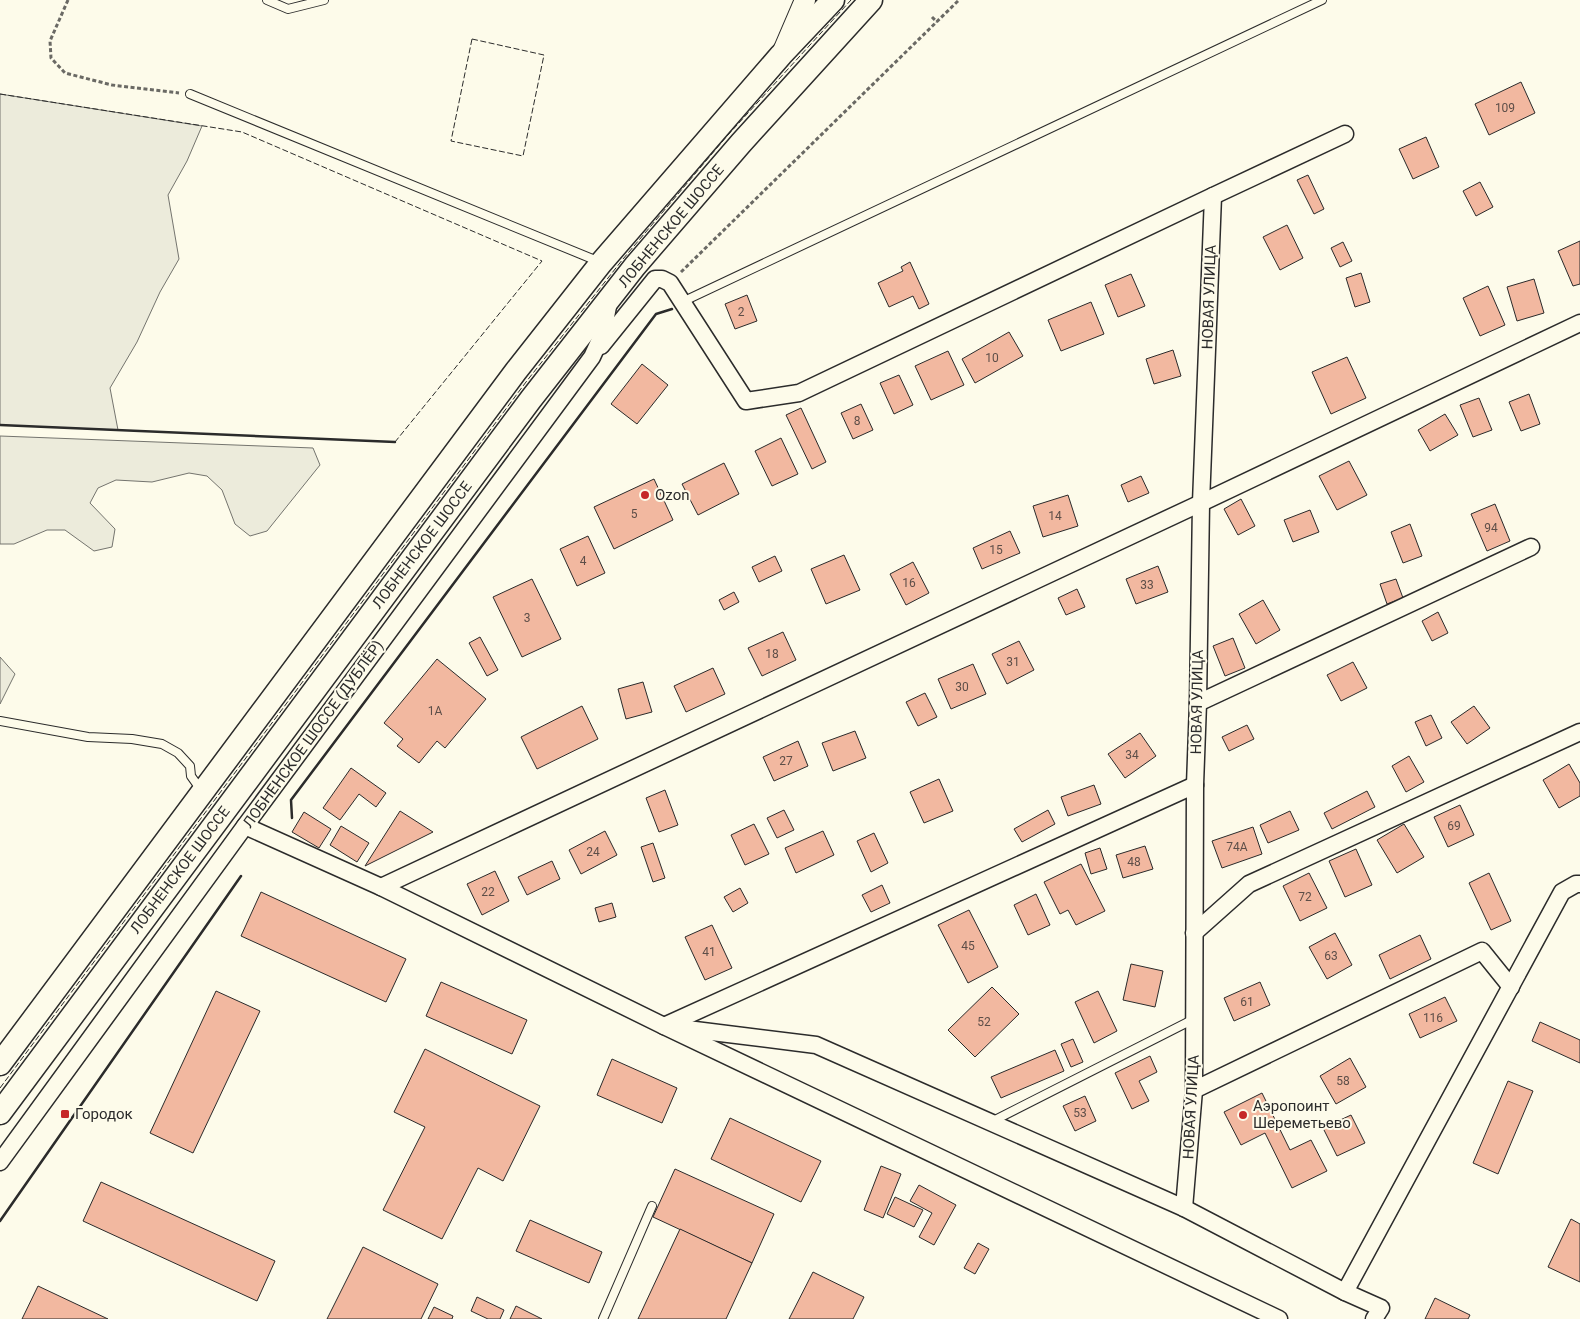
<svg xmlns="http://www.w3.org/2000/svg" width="1580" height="1319" font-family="Roboto,sans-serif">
<rect width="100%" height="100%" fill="#fdfbea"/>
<g fill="#ecebdb" stroke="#74746e">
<polygon points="0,94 202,126 187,161 168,195 179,259 160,292 137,342 110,388 118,430 0,425"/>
<polygon points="0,436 313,448 320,465 267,531 250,536 235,524 222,490 207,476 189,473 152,482 116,480 98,488 90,503 115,529 112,547 94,551 65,530 47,530 14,544 0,544"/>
<polygon points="0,657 15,674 0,704"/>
</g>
<g fill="#f2b8a0" stroke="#2b2b2b">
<polygon points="1521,82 1535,113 1489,135 1475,104"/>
<polygon points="1426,137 1439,167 1413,179 1399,149"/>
<polygon points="1308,175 1324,209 1314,214 1297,180"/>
<polygon points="1480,182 1493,207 1476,216 1463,191"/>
<polygon points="1287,225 1303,258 1280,270 1263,237"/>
<polygon points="1580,241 1580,284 1573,286 1558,251"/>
<polygon points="1343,242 1352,261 1340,267 1331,248"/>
<polygon points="910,262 929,304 919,309 913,296 889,307 878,283 903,271 901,267"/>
<polygon points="1361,273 1370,302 1355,307 1346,278"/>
<polygon points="1131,274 1145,306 1118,317 1105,285"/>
<polygon points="1534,279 1544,313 1517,321 1507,287"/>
<polygon points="1488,286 1505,325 1480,336 1463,298"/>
<polygon points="747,295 757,321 735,329 725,304"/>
<polygon points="1091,302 1104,334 1061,351 1048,320"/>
<polygon points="1009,332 1023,356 975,383 962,359"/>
<polygon points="1173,350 1181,376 1154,384 1146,359"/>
<polygon points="948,351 964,385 931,400 915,366"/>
<polygon points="1347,357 1366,398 1331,414 1312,372"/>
<polygon points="642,364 668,385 637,424 611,404"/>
<polygon points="899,375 913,405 894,414 880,383"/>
<polygon points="1529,394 1540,424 1521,431 1509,402"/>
<polygon points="1479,398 1492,430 1473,437 1460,405"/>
<polygon points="861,404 873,430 853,439 841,413"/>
<polygon points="801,408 826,462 812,469 786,415"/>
<polygon points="1445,414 1458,435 1430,451 1418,430"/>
<polygon points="781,438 798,474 772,486 755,451"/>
<polygon points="1349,461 1367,495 1337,510 1319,476"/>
<polygon points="724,463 739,494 698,515 682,484"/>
<polygon points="1141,476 1149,493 1128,502 1121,485"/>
<polygon points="654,479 673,520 614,549 594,507"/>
<polygon points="1068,495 1078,526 1043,537 1033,506"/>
<polygon points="1241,499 1255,526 1238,535 1224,509"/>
<polygon points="1495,504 1510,541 1487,551 1471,514"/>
<polygon points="1310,510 1319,532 1293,542 1284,520"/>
<polygon points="1410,524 1422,556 1403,563 1391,532"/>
<polygon points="1010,531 1020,553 982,569 973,548"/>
<polygon points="588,536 605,573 577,586 560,549"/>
<polygon points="844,555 860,590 826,604 811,569"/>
<polygon points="775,556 782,571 759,582 752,567"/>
<polygon points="913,562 929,593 906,605 890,574"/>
<polygon points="1158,566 1168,592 1136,604 1126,579"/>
<polygon points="532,579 561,639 522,657 493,597"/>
<polygon points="1396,579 1403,598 1387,604 1380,584"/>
<polygon points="1077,589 1085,607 1066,615 1058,598"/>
<polygon points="734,592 739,602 724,610 719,600"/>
<polygon points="1263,600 1280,630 1256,644 1239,614"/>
<polygon points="1438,612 1448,633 1432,641 1422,621"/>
<polygon points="783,632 796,660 762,676 748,648"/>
<polygon points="480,637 498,670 487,676 469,643"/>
<polygon points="1233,638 1245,668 1225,676 1213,646"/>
<polygon points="1019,641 1034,670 1007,684 992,654"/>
<polygon points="437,659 486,699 445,748 437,741 419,763 397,746 403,739 384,723"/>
<polygon points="1353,662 1367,688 1341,701 1327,675"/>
<polygon points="973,664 986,694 951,709 938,679"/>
<polygon points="713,668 725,694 686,712 674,686"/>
<polygon points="643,682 652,712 626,719 618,689"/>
<polygon points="925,693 937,717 918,726 906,702"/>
<polygon points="582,706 598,739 537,769 521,737"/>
<polygon points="1474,706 1490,728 1467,744 1451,722"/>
<polygon points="1431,715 1442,738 1426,746 1415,722"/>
<polygon points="1247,725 1254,739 1229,751 1222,737"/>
<polygon points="855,731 866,758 833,771 822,743"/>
<polygon points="1140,733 1156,756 1125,778 1108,754"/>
<polygon points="798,741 808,766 774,781 763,757"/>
<polygon points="1409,756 1424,782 1406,792 1392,766"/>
<polygon points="1569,764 1580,783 1580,796 1559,808 1543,780"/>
<polygon points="351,768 386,793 376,807 359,794 340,820 323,808"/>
<polygon points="939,779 953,811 924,823 910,792"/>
<polygon points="1094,785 1101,804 1068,816 1061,797"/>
<polygon points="665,790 678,825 659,832 646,798"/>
<polygon points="1367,791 1375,807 1332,829 1324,813"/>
<polygon points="1460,805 1474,835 1448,847 1434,817"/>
<polygon points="784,810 794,830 777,838 767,818"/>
<polygon points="1048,810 1055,824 1022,842 1014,829"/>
<polygon points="400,811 433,832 365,866"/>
<polygon points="1290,811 1299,830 1268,843 1260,825"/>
<polygon points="304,812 331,829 319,848 292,832"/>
<polygon points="754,824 769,854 745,865 731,835"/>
<polygon points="1404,824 1424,857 1397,873 1377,840"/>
<polygon points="341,826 369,843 357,862 330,845"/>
<polygon points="1253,827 1262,854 1222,868 1212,841"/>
<polygon points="605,831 617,855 581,874 569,850"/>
<polygon points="823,831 834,855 796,873 785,848"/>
<polygon points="874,833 888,863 871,872 857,841"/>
<polygon points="653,843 665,878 653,882 641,847"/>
<polygon points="1145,846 1153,869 1123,878 1116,855"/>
<polygon points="1100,848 1107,869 1091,874 1085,853"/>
<polygon points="1356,849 1372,885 1345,897 1329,861"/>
<polygon points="552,861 560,879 527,895 518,877"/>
<polygon points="1081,864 1105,911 1076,925 1068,910 1060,914 1044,882"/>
<polygon points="495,871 509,901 482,915 467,884"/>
<polygon points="1309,873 1327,908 1300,921 1283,886"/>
<polygon points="1489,873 1511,921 1491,930 1469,883"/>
<polygon points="882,885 890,903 871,912 862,895"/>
<polygon points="740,888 748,903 733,912 724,897"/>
<polygon points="261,892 406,959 386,1002 241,936"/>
<polygon points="1036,894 1050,925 1028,935 1014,905"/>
<polygon points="612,903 616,917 599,922 595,908"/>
<polygon points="969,910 998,967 968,983 938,925"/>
<polygon points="712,925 732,968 705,980 685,937"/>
<polygon points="1335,933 1352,965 1327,979 1309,947"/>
<polygon points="1420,935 1431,959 1390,979 1379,955"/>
<polygon points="1131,964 1163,971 1155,1007 1123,1000"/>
<polygon points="441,982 527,1020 512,1054 426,1016"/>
<polygon points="1260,982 1270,1005 1234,1021 1224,998"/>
<polygon points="992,987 1019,1014 975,1057 948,1030"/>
<polygon points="216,991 260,1011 193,1153 150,1133"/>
<polygon points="1098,991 1117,1031 1094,1043 1075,1002"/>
<polygon points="1445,997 1457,1021 1420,1038 1409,1014"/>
<polygon points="1540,1022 1580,1040 1580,1063 1532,1041"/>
<polygon points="1073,1039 1083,1062 1071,1067 1061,1044"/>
<polygon points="425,1049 540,1106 503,1181 478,1168 442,1239 383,1210 425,1127 394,1112"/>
<polygon points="1055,1050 1064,1071 1001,1098 991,1077"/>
<polygon points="1150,1056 1157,1072 1139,1081 1149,1101 1132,1109 1115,1073"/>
<polygon points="1350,1058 1366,1087 1336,1104 1320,1076"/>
<polygon points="612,1059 677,1088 662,1123 597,1095"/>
<polygon points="1508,1081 1533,1091 1498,1174 1473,1163"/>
<polygon points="1262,1093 1290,1150 1311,1140 1327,1171 1292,1188 1265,1133 1241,1145 1224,1112"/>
<polygon points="1085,1096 1096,1121 1075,1131 1063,1106"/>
<polygon points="1351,1115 1365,1143 1337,1156 1323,1128"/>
<polygon points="730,1118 821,1161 801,1202 711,1159"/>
<polygon points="881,1166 901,1174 883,1218 864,1210"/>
<polygon points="675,1169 774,1214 752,1263 653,1217"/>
<polygon points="101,1182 275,1261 257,1301 83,1221"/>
<polygon points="919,1185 956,1205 934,1245 919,1237 932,1213 910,1201"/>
<polygon points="895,1197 923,1210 914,1227 887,1214"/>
<polygon points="1571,1219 1580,1224 1580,1282 1548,1267"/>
<polygon points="530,1220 602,1252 589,1283 516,1251"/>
<polygon points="680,1229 752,1263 726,1319 638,1319"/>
<polygon points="978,1243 989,1249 975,1274 964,1268"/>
<polygon points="363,1247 438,1284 421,1319 327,1319"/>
<polygon points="813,1272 864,1297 853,1319 789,1319"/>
<polygon points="38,1286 108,1319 22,1319"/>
<polygon points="477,1297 504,1310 500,1319 488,1319 471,1311"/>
<polygon points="1435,1298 1470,1315 1468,1319 1425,1319"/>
<polygon points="516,1306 542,1319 510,1319"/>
<polygon points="434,1307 453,1316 452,1319 428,1319"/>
</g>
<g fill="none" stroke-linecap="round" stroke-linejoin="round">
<g stroke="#2b2b2b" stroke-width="10">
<g id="service">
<polyline points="267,0 288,9 324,0"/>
<polyline points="190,94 600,262"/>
<polyline points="682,302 1322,0"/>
<polyline points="0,721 88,737 132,739 162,744 178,753 190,766 191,776 201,790"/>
<polyline points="991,1122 1194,1019"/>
<polyline points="603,1319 652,1206"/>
</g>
</g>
<g stroke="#2b2b2b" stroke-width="19">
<g id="minor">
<polyline points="601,346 655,279 662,279 670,283 746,401 799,393 1213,196 1345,134"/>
<polyline points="1198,703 1531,547"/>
<polyline points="245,826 381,887 664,1026 1279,1319"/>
<polyline points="381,887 1201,503 1580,323"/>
<polyline points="1194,933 1249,884 1580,732"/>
<polyline points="664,1026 1195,785"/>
<polyline points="679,1028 816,1045 1184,1208 1345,1292"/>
<polyline points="1194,1090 1482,951 1511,987"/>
<polyline points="0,1162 245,826 592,357 603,333 609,301"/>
<polyline points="1184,1208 1194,1090 1195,785 1198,703 1201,503 1213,196"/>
<polyline points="1374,1319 1381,1308 1345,1292 1562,892 1576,884 1580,884"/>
</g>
</g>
<g stroke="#2b2b2b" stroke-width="22">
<polyline id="tertiary" points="784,49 805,0"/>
</g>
<g stroke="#2b2b2b" stroke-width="25">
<g id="secondary">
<polyline points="0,1064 516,371 601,263 781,55 833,0"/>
<polyline points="0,1113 531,399 635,266 741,143 871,0"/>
</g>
</g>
<g stroke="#6a6964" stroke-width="3" stroke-dasharray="4 2.5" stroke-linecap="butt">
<polyline points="68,0 50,41 51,58 65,73 112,85 179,93"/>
<polyline points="932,17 937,22"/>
<polyline points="681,272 959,0"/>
</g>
<use href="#service" stroke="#fdfbea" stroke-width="8"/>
<use href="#minor" stroke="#fdfbea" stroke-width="16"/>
<use href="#tertiary" stroke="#fdfbea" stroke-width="20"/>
<use href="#secondary" stroke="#fdfbea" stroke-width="22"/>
<g stroke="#2b2b2b" stroke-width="1" stroke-dasharray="6 2.5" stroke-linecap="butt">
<polygon points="472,39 544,55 523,156 451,141"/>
<polyline points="0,94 242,132 542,261 395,442"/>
<polyline points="0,1088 526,382 623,259 727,136 851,0"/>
</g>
<g stroke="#2b2b2b" stroke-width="2.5">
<polyline points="0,425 395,442"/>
<polyline points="292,818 291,800 656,314 672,309"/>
<polyline points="0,1221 241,876"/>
</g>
</g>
<g fill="#c62828" stroke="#fdfbea" stroke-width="2">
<circle cx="645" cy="495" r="5"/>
<rect x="60" y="1109" width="10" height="10" rx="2.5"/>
<circle cx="1243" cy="1115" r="5"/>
</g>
<g text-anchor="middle" stroke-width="4" stroke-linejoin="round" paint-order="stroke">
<g font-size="12" fill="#5d4e48">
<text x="1505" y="112">109</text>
<text x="741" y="316">2</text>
<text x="992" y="362">10</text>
<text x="857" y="425">8</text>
<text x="634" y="518">5</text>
<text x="1055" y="520">14</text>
<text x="1491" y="532">94</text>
<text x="996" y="554">15</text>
<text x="583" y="565">4</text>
<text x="909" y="587">16</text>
<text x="1147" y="589">33</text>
<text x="527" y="622">3</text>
<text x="772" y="658">18</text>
<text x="1013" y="666">31</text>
<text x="962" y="691">30</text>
<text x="435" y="715">1А</text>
<text x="1132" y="759">34</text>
<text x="786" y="765">27</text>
<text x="1454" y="830">69</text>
<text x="1237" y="851">74А</text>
<text x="593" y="856">24</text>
<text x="1134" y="866">48</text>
<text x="488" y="896">22</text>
<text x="1305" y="901">72</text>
<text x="968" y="950">45</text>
<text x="709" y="956">41</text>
<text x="1331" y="960">63</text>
<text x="1247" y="1006">61</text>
<text x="1433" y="1022">116</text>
<text x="984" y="1026">52</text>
<text x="1343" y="1085">58</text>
<text x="1080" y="1117">53</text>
</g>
<g font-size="15" fill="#2b2b2b" stroke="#fdfbea">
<text transform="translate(671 226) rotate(-50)" y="5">ЛОБНЕНСКОЕ ШОССЕ</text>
<text transform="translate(1209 297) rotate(-88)" y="5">НОВАЯ УЛИЦА</text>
<text transform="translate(422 545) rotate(-53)" y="5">ЛОБНЕНСКОЕ ШОССЕ</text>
<text transform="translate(1197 702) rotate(-89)" y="5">НОВАЯ УЛИЦА</text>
<text transform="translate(313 734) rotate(-54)" y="5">ЛОБНЕНСКОЕ ШОССЕ (ДУБЛЁР)</text>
<text transform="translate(180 870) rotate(-53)" y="5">ЛОБНЕНСКОЕ ШОССЕ</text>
<text transform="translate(1191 1107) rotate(-87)" y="5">НОВАЯ УЛИЦА</text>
</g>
<g font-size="15" fill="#2b2b2b" stroke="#fdfbea" text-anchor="start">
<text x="655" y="500">Ozon</text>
<text x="1253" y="1111">Аэропоинт<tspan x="1253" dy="17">Шереметьево</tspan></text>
<text x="75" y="1119">Городок</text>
</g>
</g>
</svg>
